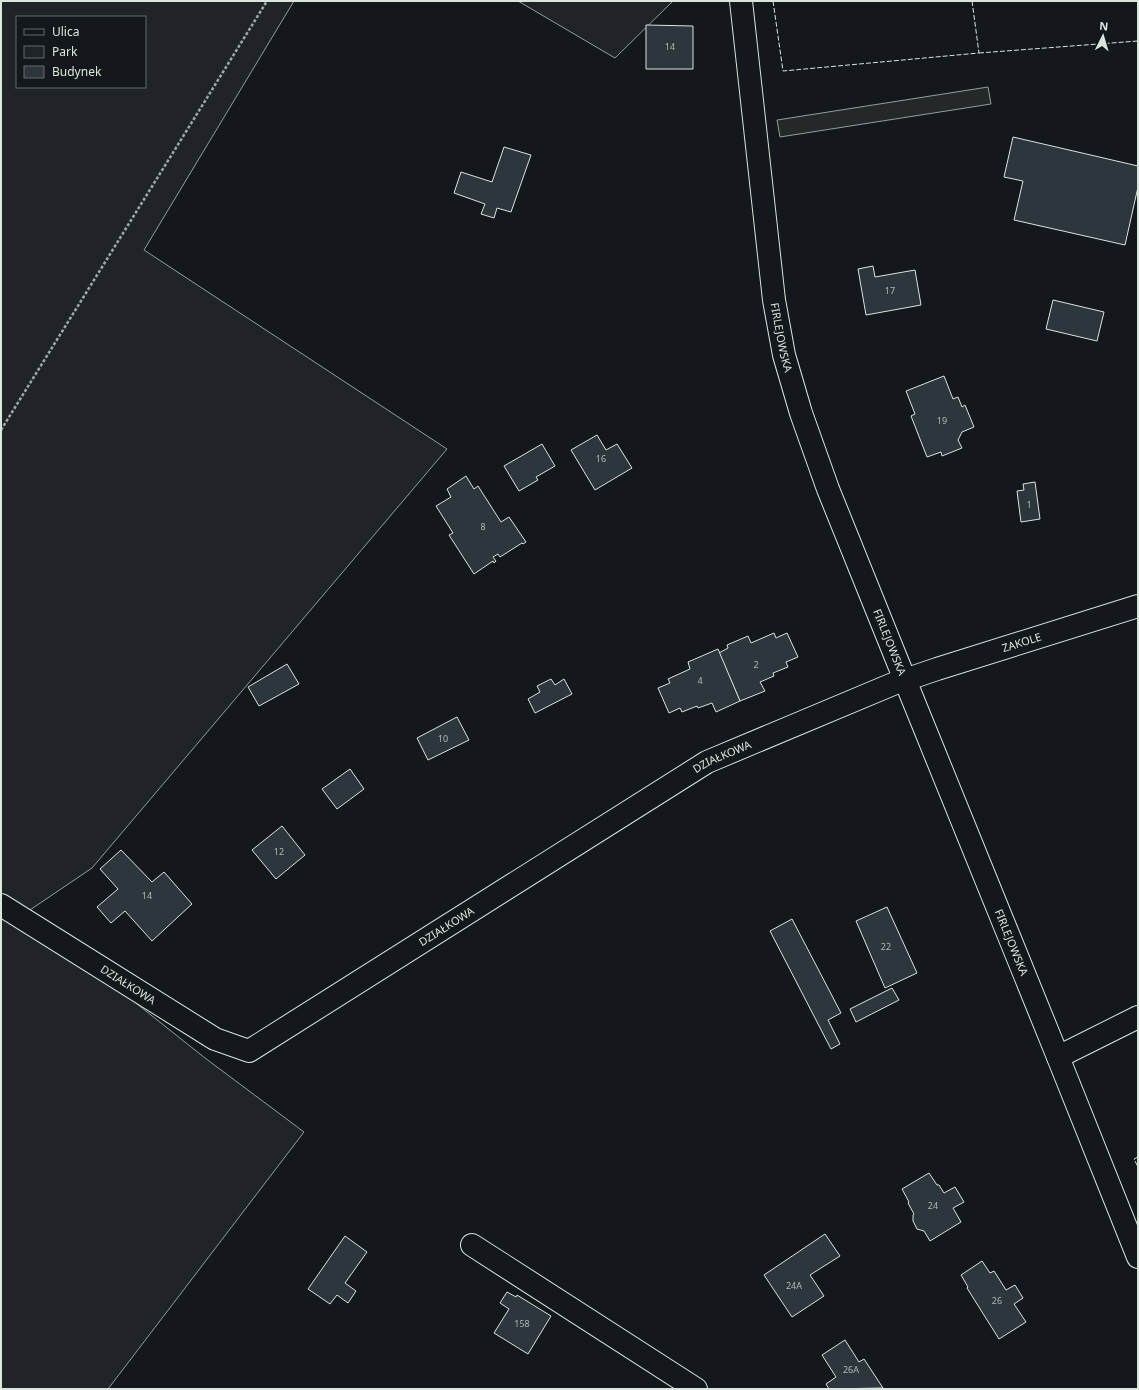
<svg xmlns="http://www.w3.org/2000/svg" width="1139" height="1390" font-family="'Noto Sans',sans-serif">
<rect width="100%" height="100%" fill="#14181c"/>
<g fill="#202428" stroke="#939e99" fill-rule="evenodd">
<path d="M1,1H294L144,250L447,449L92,868L24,914L205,1058L304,1132L108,1389H1ZM17,17H145V87H17Z"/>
<polygon points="518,1 673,1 615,58"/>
</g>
<polygon fill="#24282b" stroke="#939e99" points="988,87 991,104 780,137 777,120"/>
<g fill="#2c363c" stroke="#d8e6dc">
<polygon points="646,25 693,26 693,69 646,69"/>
<polygon points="1013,137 1138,166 1138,187 1125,245 1014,220 1023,181 1004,177"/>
<polygon points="504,147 531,155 511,212 497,208 494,218 481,214 485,204 454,193 461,172 492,182"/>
<polygon points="873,266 875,277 915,270 921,305 866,315 858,269"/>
<polygon points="1053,300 1104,312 1097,341 1046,329"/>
<polygon points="944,376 953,399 958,397 962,407 965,405 974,427 962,432 958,440 962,448 942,456 941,452 927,457 911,416 915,414 906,391"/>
<polygon points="597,435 606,450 617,444 632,468 595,490 571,450"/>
<polygon points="542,444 555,466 536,477 538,480 519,491 504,466"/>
<polygon points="466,476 474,489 478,486 501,522 509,517 526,542 523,544 522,543 500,557 498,554 493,557 496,561 494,563 493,561 474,574 449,535 453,533 436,506 451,497 447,489"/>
<polygon points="1035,482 1040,519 1021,522 1017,491 1024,490 1023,484"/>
<polygon points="774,633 776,638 787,633 798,657 786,662 788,667 773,673 774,676 760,682 765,691 740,701 719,653 728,648 727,645 748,636 751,643"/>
<polygon points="718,649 740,701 716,712 712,703 698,708 697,706 682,712 680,708 669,713 658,688 670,683 668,679 690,669 688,662"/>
<polygon points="287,664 299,684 259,706 248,687"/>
<polygon points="551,679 555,685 564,679 572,694 535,713 528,699 540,692 537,686"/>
<polygon points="457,717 469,740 428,760 417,738"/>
<polygon points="350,769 364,789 337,809 322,789"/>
<polygon points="282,826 305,855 276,879 252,850"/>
<polygon points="121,850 152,882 164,872 192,904 152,941 125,911 111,923 97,907 118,889 100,869"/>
<polygon points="887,907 917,973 885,988 856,921"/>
<polygon points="792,919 841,1013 828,1020 840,1044 831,1049 770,931"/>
<polygon points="892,988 899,1000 856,1022 850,1009"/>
<polygon points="929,1173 937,1185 939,1185 944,1193 955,1187 964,1202 953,1208 961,1222 930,1241 924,1231 917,1229 913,1221 913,1215 914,1214 908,1203 909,1202 902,1189"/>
<polygon points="825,1234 840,1256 810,1275 824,1296 792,1317 764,1275"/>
<polygon points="345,1236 367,1252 345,1283 356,1291 348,1303 337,1295 330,1304 308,1289"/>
<polygon points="982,1261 990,1273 994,1271 1006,1290 1015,1285 1023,1298 1014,1304 1026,1322 999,1339 967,1288 968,1287 961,1275"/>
<polygon points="507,1292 516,1297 517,1295 551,1316 528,1354 494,1333 509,1309 500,1303"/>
<polygon points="845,1340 859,1362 864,1359 883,1388 829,1389 826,1384 836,1377 822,1355"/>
</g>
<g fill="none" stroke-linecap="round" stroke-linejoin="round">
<g stroke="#d8e6dc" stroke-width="24">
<g id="minor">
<path id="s1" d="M741,1L774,300L784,355L801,413L828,489L905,680L1058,1057L1138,1257"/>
<path id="s2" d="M1,905L215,1039L249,1051L707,762L893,684L937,669L1138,606"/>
<polyline points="1058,1057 1138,1017"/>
<polyline points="472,1245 696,1389"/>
</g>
</g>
<polyline stroke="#9da8a2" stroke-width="2.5" stroke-dasharray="3 2" stroke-linecap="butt" points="1,430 267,1"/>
<use href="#minor" stroke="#14181c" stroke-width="22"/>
<g stroke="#d8e6dc" stroke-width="1" stroke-dasharray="5 2" stroke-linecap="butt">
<polyline points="773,1 783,71 979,53 972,1"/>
<polyline points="979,53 1138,41"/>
<polyline points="1138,1157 1134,1159 1138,1167"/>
</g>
</g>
<g text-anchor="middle" stroke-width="3" stroke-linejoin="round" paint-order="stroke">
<g font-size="9" fill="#adbab4">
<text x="670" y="50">14</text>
<text x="890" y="294">17</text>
<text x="942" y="424">19</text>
<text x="601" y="462">16</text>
<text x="1029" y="508">1</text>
<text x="483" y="530">8</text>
<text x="756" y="668">2</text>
<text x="700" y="684">4</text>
<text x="443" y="742">10</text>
<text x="279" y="855">12</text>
<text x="147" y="899">14</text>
<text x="886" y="950">22</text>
<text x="933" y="1209">24</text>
<text x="794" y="1289">24A</text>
<text x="997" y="1304">26</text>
<text x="522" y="1327">158</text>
<text x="851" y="1373">26A</text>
</g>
<g font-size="11" fill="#d8e6dc" stroke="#14181c">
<text dy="4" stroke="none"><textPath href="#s1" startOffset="339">FIRLEJOWSKA</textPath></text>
<text dy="4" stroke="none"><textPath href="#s1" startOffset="663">FIRLEJOWSKA</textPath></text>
<text dy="4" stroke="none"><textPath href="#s2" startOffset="1167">ZAKOLE</textPath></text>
<text dy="4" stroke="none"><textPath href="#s2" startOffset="846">DZIAŁKOWA</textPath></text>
<text dy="4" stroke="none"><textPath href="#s2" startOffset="522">DZIAŁKOWA</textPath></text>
<text dy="4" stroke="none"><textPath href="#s1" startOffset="987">FIRLEJOWSKA</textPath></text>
<text dy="4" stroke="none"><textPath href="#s2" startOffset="150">DZIAŁKOWA</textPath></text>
</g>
</g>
<rect width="1139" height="1390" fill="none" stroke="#d8e6dc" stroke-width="4"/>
<rect x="16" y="16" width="130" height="72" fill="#14181c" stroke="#626a69"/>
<rect x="24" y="29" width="20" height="6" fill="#14181c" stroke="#626a69"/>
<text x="52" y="36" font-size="12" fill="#d8e6dc">Ulica</text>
<rect x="24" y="46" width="20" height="12" fill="#202428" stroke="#626a69"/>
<text x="52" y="56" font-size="12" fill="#d8e6dc">Park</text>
<rect x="24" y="66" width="20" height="12" fill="#2c363c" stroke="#626a69"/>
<text x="52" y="76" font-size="12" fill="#d8e6dc">Budynek</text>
<g transform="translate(1103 36) rotate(5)" stroke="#14181c" stroke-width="3" paint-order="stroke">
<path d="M0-3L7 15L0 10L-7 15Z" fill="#d8e6dc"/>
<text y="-6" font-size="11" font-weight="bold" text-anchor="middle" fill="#d8e6dc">N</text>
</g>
</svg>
